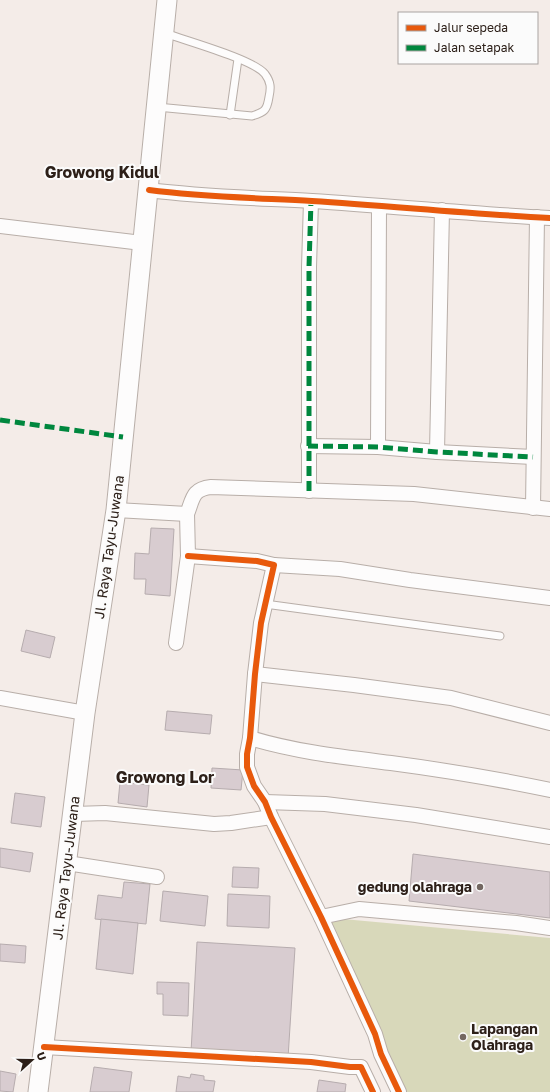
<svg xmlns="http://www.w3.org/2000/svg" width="550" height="1092" font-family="'Golos Text',sans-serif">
<rect width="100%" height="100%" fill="#f4ece8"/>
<polygon fill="#d8d8ba" points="321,917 550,938 550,1092 402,1092"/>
<g fill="#d8ccd0" stroke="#b6acae">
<polygon points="151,528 174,529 170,596 145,594 146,579 134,579 135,553 149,554"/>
<polygon points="26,630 55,637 50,658 21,651"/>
<polygon points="167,711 212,715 210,734 165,730"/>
<polygon points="212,768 243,770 241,790 211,788"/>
<polygon points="120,782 149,785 147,807 118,803"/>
<polygon points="15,793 45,797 41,827 11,823"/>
<polygon points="0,848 33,853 30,872 0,867"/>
<polygon points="413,854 550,872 550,918 409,901"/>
<polygon points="233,867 259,868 258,888 232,887"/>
<polygon points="124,882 150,884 146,924 95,919 98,895 122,898"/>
<polygon points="163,891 208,896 205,926 160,921"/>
<polygon points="228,894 270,896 269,928 227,926"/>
<polygon points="101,919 138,923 133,974 96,969"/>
<polygon points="197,942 295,948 288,1058 191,1052"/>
<polygon points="0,944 26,946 25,963 0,961"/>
<polygon points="157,982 189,983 188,1016 163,1015 163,994 157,994"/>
<polygon points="94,1067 132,1072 129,1092 90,1092"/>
<polygon points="0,1071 16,1074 13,1092 0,1091"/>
<polygon points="191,1074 204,1076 204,1080 215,1081 213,1092 176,1092 178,1076 190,1078"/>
<polygon points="319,1080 346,1084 345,1092 317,1092"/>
</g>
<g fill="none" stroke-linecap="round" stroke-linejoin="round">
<g stroke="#b8aea8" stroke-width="9">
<g id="service">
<path d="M157,107L252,116C265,112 267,110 269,97C271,88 271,82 265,74C253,59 186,41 165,33"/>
<polyline points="230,115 238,59"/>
<polyline points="265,604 500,636"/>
</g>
</g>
<g stroke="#b8aea8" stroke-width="16">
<g id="minor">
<path d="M149,190C203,197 257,198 312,201C391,206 471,214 550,218"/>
<polyline points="0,226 142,243"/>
<polyline points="308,446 378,447 437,452 533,457"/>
<polyline points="378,447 379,206"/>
<polyline points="437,452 442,210"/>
<polyline points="309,491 309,267 311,201"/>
<polyline points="533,508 537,217"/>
<path d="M116,510L187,514C193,499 192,489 211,487L414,494L550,509"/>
<polyline points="188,556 257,561 274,565 261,623 255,674 250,738 247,754 247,767 254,786 265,802 271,817 321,917 375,1034 381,1054 399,1092"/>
<polyline points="274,565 340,569 410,580 550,598"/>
<polyline points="176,643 188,556 187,514"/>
<polyline points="255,674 354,685 451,698 550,723"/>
<polyline points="0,698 85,713"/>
<path d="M250,738C296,752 343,757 391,763C444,770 498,779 550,790"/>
<polyline points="265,802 325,804 416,815 550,837"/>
<polyline points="74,814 105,813 214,824 231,823 271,817"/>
<polyline points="67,863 157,877"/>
<polyline points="321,917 359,909 516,923 550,928"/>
<polyline points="44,1047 311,1062 350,1067 361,1067 373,1092"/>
</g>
</g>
<g stroke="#b8aea8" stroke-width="21">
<polyline id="secondary" points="38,1092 85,713 116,510 167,0"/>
</g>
<use href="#service" stroke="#fdfcfc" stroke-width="7"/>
<use href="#minor" stroke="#fdfcfc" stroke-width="14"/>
<use href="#secondary" stroke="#fdfcfc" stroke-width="19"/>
<g stroke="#00873e" stroke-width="5" stroke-dasharray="10 5" stroke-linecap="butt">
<polyline points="0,420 123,437"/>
<polyline points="308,446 378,447 437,452 533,457"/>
<polyline points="309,491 309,267 311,201"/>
</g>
<g stroke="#fbfbfb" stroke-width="8">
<g id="cycleway">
<path d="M149,190C203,197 257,198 312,201C391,206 471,214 550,218"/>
<polyline points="188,556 257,561 274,565 261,623 255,674 250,738 247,754 247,767 254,786 265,802 271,817 321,917 375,1034 381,1054 399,1092"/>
<polyline points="44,1047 311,1062 350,1067 361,1067 373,1092"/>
</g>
</g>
<use href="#cycleway" stroke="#e8590c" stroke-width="6"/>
</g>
<g fill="#736761" stroke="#fbfbfb" stroke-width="1.5">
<circle cx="480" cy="887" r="4"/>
<circle cx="463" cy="1037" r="4"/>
</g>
<g text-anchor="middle" stroke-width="4" stroke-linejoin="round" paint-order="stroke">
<g font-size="14" fill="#2d2019" stroke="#fbfbfb">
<text transform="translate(109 547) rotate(-82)" y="5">Jl. Raya Tayu-Juwana</text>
<text transform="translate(66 868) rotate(-83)" y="5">Jl. Raya Tayu-Juwana</text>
</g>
<g font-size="14" font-weight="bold" fill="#2d2019" stroke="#fbfbfb" text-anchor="end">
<text x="472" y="892">gedung olahraga</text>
<text x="471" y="1034" text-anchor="start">Lapangan<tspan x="471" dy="16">Olahraga</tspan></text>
</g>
<g font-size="16" font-weight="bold" fill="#2d2019" stroke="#fbfbfb">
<text x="102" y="178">Growong Kidul</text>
<text x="165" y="783">Growong Lor</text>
</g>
</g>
<rect x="398" y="12" width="140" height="52" fill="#fbfbfb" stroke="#a9a3a1"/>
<rect x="406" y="25" width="20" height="6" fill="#e8590c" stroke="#a9a3a1"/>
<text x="434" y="32" font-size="12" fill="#2d2019">Jalur sepeda</text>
<rect x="406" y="45" width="20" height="6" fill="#00873e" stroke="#a9a3a1"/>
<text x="434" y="52" font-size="12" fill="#2d2019">Jalan setapak</text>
<g transform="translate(32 1060) rotate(69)" stroke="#fbfbfb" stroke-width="3" paint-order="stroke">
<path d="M0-3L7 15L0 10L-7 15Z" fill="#2d2019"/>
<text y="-6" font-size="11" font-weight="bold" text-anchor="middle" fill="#2d2019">U</text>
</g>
</svg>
